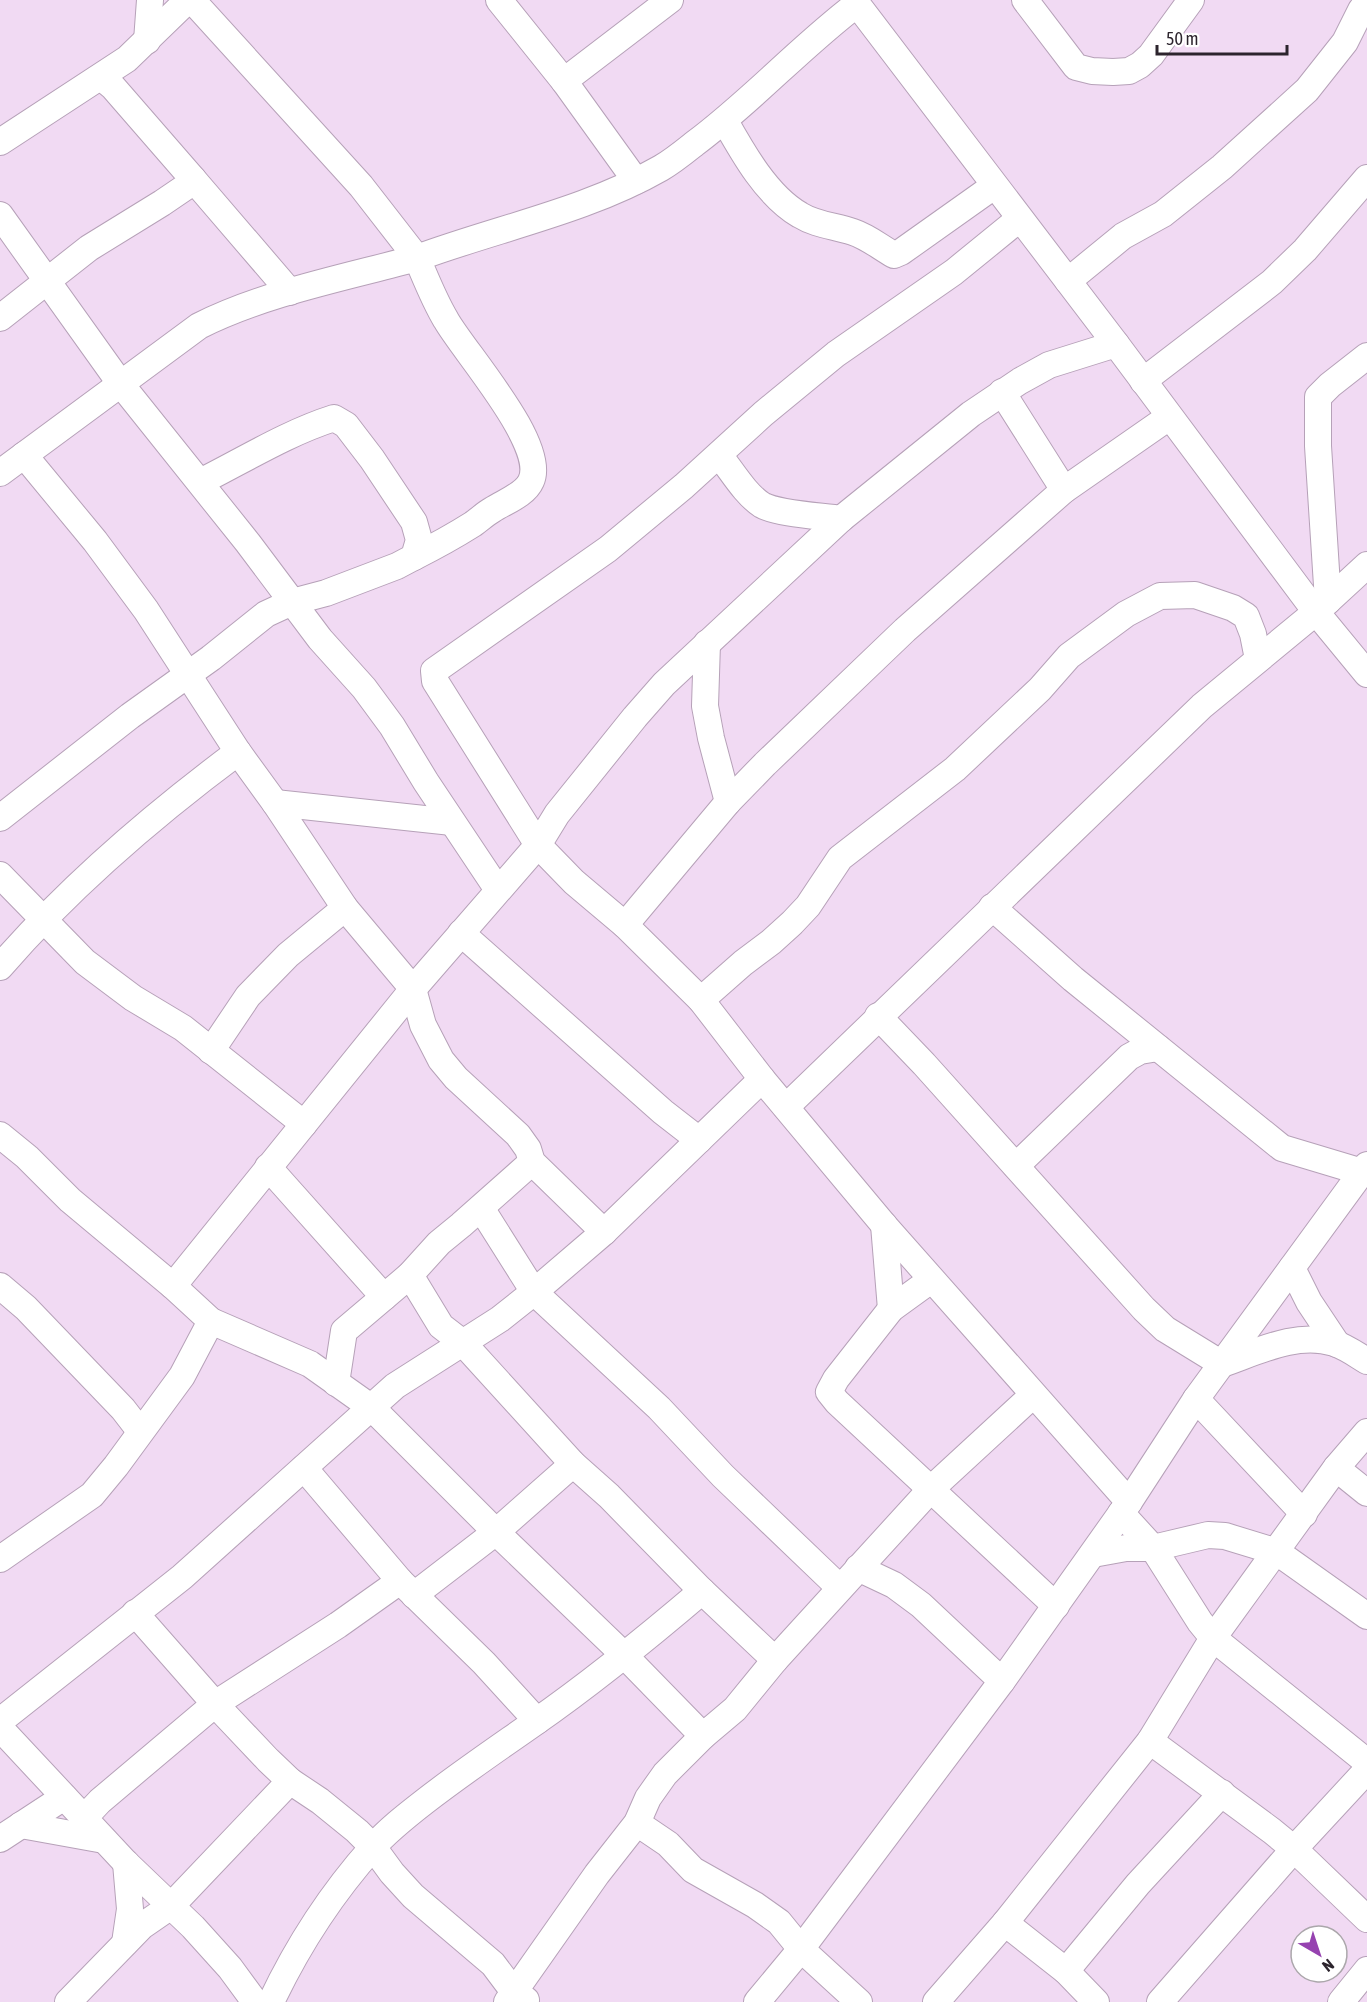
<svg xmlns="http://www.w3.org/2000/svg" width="1367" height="2002" font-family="'Asap Condensed',sans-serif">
<rect width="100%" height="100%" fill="#f1daf3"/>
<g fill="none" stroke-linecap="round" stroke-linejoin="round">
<g stroke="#b6a1b8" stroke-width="28">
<g id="minor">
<polyline points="499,0 564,81 636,181"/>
<polyline points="854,0 1116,344 1316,612 1367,674"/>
<polyline points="1025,0 1076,67 1092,71 1113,72 1129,71 1140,65 1151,55 1191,0"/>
<polyline points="147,41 150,0"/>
<polyline points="564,81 670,0"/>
<path d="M725,121C743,153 767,196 800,215C816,225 836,226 853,232C868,237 880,247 894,255L901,252L994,186"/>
<polyline points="0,142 127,59 188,0"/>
<polyline points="193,179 290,292"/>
<polyline points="0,215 120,383 248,543 320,639 364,688 392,726 426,782 498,890"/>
<polyline points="1019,219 954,272 836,354 763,414 684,486 608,549 434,671 435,681 538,845 574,882 625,925 701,1000 762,1079 884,1225 1129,1502"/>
<polyline points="1068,281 1123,236 1163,214 1222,167 1307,90 1345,42 1361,10 1367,2"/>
<polyline points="0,318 89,248 162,203 187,186 193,179 113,87 101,77"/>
<polyline points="1143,381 1272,282 1305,250 1367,178"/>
<polyline points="1002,392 1064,490"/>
<polyline points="24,455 95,541 146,610 238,752 275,803 345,908 413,989 423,1025 441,1060 456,1078 518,1135 528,1149 532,1162 604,1232"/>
<path d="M719,455C732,471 745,494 762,505C778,514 821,516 841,519"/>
<path d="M0,473L199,326C264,293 347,277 417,258L361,186L192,0"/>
<path d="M414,557C434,547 454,536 473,524C480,519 485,514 492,510C504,502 525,495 531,481C548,445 464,352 446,320C434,300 426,279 417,258C498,228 586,211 661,168C673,161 684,152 694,144C752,101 800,47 857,4"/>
<polyline points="1328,601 1318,446 1318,397 1330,385 1367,356"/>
<polyline points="707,643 705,706 711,738 728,802"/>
<polyline points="275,803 452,822"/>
<path d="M0,818L130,716L211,658L266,614L292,602L326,593L397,566L414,557L419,540L414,522L372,459L346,425L334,418C287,433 244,460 200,482"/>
<polyline points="0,875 85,962 133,998 183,1028 304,1124"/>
<polyline points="992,907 1073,979 1282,1148 1362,1172"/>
<polyline points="625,925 728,802 765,764 905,630 1064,490 1169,417"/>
<polyline points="461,933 663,1112 699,1140"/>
<path d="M0,967C70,886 152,816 238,752"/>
<polyline points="701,1000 743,963 771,942 792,923 808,906 840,858 955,769 1040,689 1069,656 1126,614 1160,596 1195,595 1233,608 1246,616 1253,634 1258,659"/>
<path d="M878,1016L924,1064L1144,1309L1165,1329L1222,1364C1257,1352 1297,1331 1334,1343C1346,1347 1357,1355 1367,1361"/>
<polyline points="211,1051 248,996 288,955 345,908"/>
<polyline points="786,1107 1202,706 1316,612 1367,565"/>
<polyline points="0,1135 27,1157 70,1200 173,1286 211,1321 310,1364 372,1408 496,1532 625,1656 703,1736"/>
<polyline points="1016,1166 1129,1057 1140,1051 1158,1048"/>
<polyline points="268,1167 384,1297"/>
<polyline points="481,1208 534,1292 659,1408 723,1476 840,1588"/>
<polyline points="884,1225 891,1309"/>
<polyline points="1292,1268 1309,1302 1337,1344"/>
<polyline points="410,1275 441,1326 463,1343 573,1464 609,1496 702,1591 775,1660"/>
<polyline points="931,1280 891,1309 836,1379 829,1392 837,1402 1056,1606"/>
<polyline points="0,1286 26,1308 123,1409 140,1431"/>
<polyline points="173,1286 413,989 538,845 557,814 635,717 664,684 841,519 971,414 1020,381 1049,365 1116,344"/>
<polyline points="336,1383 344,1331 410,1275 439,1243 461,1225 532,1162"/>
<polyline points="1196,1399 1304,1514"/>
<polyline points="304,1468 400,1581 484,1663 537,1721"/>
<polyline points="1336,1468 1367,1493"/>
<polyline points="1121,1513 1153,1548 1200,1622 1213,1638 1367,1762"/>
<polyline points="1093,1554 1126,1548 1153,1548 1208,1535 1225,1536 1277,1552 1367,1616"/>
<polyline points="0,1559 92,1495 116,1466 182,1376 211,1321"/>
<polyline points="858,1568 894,1585 921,1605 1002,1681"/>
<polyline points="414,1595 496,1532 573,1464"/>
<polyline points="135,1613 215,1704 268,1760 290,1781 320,1801 357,1831 373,1847 392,1873 413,1896 493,1964 514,1992 526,2000"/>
<polyline points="0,1721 182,1577 395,1386 500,1319 534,1292 604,1232 762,1079"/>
<polyline points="0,1728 126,1863 193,1927 230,1968 255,2002"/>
<polyline points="1150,1741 1272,1831 1294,1849 1367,1919"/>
<polyline points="84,1818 100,1801 215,1704 338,1625 400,1581"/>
<polyline points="637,1823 668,1844 693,1870 755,1905 779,1922 801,1949 859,2002"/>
<polyline points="21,1825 104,1840"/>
<polyline points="0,1839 64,1797"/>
<polyline points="1005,1923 1066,1971 1096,2002"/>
<polyline points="125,1943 130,1909 126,1863"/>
<polyline points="1066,1971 1138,1884 1222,1793"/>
<polyline points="68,2002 142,1926 171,1906 290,1781"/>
<path d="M271,2002C297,1947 332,1893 373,1847C388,1830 406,1816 424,1802C460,1774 497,1749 534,1723C593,1682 648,1637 702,1591"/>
<polyline points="507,2002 597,1874 637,1823 648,1798 665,1774 703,1736 735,1709 775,1660 931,1489 1033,1395"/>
<polyline points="757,2002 801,1949 1002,1681 1129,1502 1196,1399 1367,1165"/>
<polyline points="936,2002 1005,1923 1150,1741 1213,1638 1336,1468 1367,1432"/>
<polyline points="1160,2002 1294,1849 1367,1770"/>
<polyline points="1341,2002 1367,1970"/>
</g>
</g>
<use href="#minor" stroke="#fff" stroke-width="26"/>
</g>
<g transform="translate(1319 1954) rotate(141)"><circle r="28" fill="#ffffff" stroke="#aba7ab" stroke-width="1.5"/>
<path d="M0-4.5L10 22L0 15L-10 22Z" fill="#9642b0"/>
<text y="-9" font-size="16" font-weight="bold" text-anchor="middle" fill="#2c242d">N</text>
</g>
<path d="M1157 45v9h130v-9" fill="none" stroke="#2c242d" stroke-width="3"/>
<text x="1166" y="45" font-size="18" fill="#2c242d" stroke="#ffffff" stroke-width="4.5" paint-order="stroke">50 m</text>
</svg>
